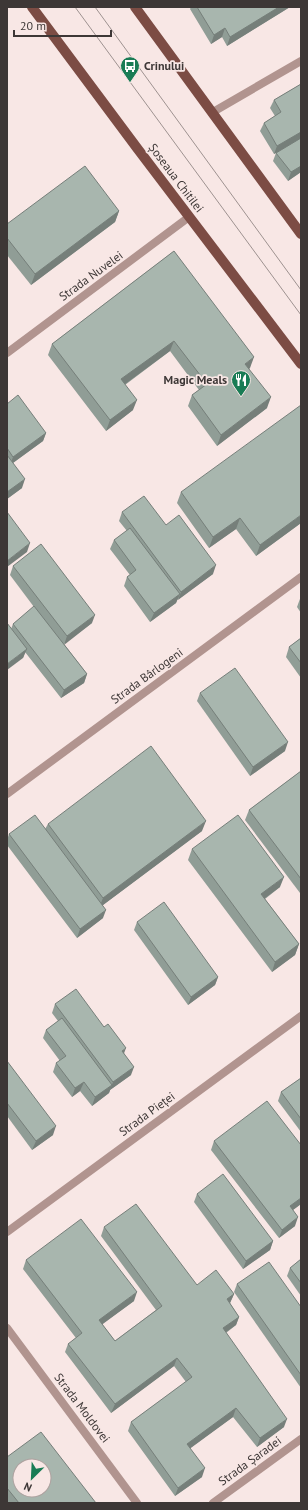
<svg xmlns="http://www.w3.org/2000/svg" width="308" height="1510" font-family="'PT Sans',sans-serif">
<rect width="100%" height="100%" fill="#f8e7e5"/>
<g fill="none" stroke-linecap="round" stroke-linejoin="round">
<g stroke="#b1948f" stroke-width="8">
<polyline points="213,112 301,61"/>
<polyline points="7,353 189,217"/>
<polyline points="7,794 301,577"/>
<polyline points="7,1232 301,1016"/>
<polyline points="7,1328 137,1503"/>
<polyline points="213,1503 301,1439"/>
</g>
<g stroke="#7c4c44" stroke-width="10">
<polyline points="32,7 137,148 301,364"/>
<polyline points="135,7 301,234"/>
</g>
<g stroke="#9e9290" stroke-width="1">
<polyline points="75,7 301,315"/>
<polyline points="95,7 301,290"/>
</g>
</g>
<g fill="#909d96">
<polygon points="191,7 290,7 227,46 222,37 211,44 190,9"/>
<polygon points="301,84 301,172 288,181 273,161 276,153 274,154 260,131 264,123 275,116 270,108 274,100"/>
<polygon points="119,211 115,222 31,285 7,255 7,224"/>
<polygon points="174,251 250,368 249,369 267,408 217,446 188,406 192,395 199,390 170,351 125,385 133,410 106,431 48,355 52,344"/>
<polygon points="7,404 46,433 43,441 13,463 22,488 7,499"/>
<polygon points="181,492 301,523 256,556 236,529 209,548 177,503"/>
<polygon points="122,512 166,525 213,574 177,600 176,603 150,622 124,586 127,577 130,575 110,549 114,540 127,531 119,521"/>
<polygon points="13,566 92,623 64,644 87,674 84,683 61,698 25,652 23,658 11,629 13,624 34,607 10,575"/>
<polygon points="301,596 301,613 297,607"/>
<polygon points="301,638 301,678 286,657 289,647"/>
<polygon points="200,693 285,751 250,776 197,701"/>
<polygon points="301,771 301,893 300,893 245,820 249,810"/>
<polygon points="48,824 202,831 103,905 103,918 77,938 7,845 7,840 9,834 45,829"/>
<polygon points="192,849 280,887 265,899 299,944 295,955 272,972 188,860"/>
<polygon points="137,922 218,977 215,985 188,1005 134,930"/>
<polygon points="55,1004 104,1027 124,1053 131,1075 110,1090 109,1093 92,1106 80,1091 72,1097 53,1072 56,1063 60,1061 43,1038 46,1030 58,1021 52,1013"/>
<polygon points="7,1061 53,1135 32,1150 7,1116"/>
<polygon points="301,1078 301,1132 278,1101 281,1092"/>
<polygon points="214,1141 301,1145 301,1204 293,1210 295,1226 279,1238 211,1150"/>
<polygon points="197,1194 273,1241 270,1250 243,1269 194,1202"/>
<polygon points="104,1227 197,1285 234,1294 230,1303 239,1317 236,1325 226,1333 284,1427 257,1447 233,1417 190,1448 202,1477 175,1496 128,1431 131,1422 186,1382 174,1366 111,1413 65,1352 68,1344 76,1338 23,1269 26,1260 134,1301 102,1324 115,1341 156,1310 101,1236"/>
<polygon points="301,1259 301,1296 287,1276 290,1268"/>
<polygon points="237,1284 301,1307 301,1388 234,1292"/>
<polygon points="7,1457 96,1503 7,1503"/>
</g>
<g fill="#767f7a">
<polygon points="279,7 290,7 227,46 230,37"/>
<polygon points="225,28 222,37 211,44 214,35"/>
<polygon points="301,132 301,139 274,154 277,146"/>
<polygon points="301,166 301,172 288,181 291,172"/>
<polygon points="119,211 115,222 31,285 35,274"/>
<polygon points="174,341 170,351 117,390 121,379"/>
<polygon points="254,357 250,368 241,374 245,364"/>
<polygon points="271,397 267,408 217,446 221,435"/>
<polygon points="137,400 133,410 106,431 110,420"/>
<polygon points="46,433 43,441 10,465 13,457"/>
<polygon points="25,479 22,488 7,499 7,492"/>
<polygon points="301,515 301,523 256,556 260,545"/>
<polygon points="240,518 236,529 209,548 213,537"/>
<polygon points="30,543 27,552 7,567 7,561"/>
<polygon points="216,565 213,574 178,600 181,592"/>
<polygon points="180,594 176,603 150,622 154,613"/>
<polygon points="95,615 92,623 64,645 67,636"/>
<polygon points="27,649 23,658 7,670 7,664"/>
<polygon points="87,674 84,683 61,698 64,690"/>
<polygon points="288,742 285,751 250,776 253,767"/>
<polygon points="206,821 202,831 99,908 103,898"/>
<polygon points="284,877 280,887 257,904 261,894"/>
<polygon points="106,910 103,918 77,938 80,929"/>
<polygon points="299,944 295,955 272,972 275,962"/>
<polygon points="218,977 215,985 188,1005 191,997"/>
<polygon points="126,1048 123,1056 122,1051"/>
<polygon points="134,1067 131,1075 110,1090 113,1082"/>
<polygon points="84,1082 80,1091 72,1097 75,1088"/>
<polygon points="112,1085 109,1093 92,1106 95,1097"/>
<polygon points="56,1126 53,1135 32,1150 36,1141"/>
<polygon points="301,1198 301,1204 286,1215 290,1206"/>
<polygon points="298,1217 295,1226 279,1238 282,1230"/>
<polygon points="273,1241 270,1250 243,1269 246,1261"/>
<polygon points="137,1292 134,1301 96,1329 99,1320"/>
<polygon points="234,1294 230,1303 223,1308 227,1299"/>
<polygon points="239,1317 236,1325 219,1337 223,1328"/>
<polygon points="177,1358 174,1366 111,1413 115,1404"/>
<polygon points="236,1408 233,1417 184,1453 187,1444"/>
<polygon points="287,1419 284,1427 257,1447 260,1438"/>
<polygon points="205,1468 202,1477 175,1496 178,1488"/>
</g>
<g fill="#a8b6ae" stroke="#767f7a" fill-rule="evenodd">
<polygon points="197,7 279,7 230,37 225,28 214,35"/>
<polygon points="301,84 301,132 277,146 264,123 281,112 274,100"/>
<polygon points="301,138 301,166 291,172 276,153"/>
<polygon points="85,166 119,211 35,274 7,238 7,224"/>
<polygon points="174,251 254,357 245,364 271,397 221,435 192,395 207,384 174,341 121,379 137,400 110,420 52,344"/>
<polygon points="18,395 46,433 13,457 7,448 7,404"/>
<polygon points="301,405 301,515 260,545 240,518 213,537 181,492"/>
<polygon points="7,455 25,479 7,492"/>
<polygon points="144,496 166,525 179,515 216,565 181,592 122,512"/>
<polygon points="7,512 30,543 7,561"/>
<polygon points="130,528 180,594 154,613 127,577 136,570 114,540"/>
<polygon points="41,544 95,615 67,636 13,566"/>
<polygon points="34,606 87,674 64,690 13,624"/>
<polygon points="7,623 27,649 7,664"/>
<polygon points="301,638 301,663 289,647"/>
<polygon points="235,668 288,742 253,767 200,693"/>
<polygon points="151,746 206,821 103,898 48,824"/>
<polygon points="301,771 301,879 249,810"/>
<polygon points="35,815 106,910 80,929 9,834"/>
<polygon points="238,815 284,877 261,894 299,944 275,962 192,849"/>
<polygon points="164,902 218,977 191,997 137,922"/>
<polygon points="76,989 104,1027 108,1024 126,1048 122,1051 134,1067 113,1082 55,1004"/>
<polygon points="62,1018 112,1085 95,1097 84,1082 75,1088 56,1063 66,1056 46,1030"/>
<polygon points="7,1061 56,1126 36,1141 7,1103"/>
<polygon points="301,1078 301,1119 281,1092"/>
<polygon points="267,1101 301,1145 301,1198 290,1206 298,1217 282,1230 214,1141"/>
<polygon points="223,1174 273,1241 246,1261 197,1194"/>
<polygon points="136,1204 197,1285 216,1270 234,1294 227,1299 239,1317 223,1328 287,1419 260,1438 236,1408 187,1444 205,1468 178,1488 131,1422 192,1377 177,1358 115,1404 68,1344 82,1333 26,1260 81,1219 137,1292 99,1320 115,1341 162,1306 104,1227"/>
<polygon points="301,1259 301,1283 290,1268"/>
<polygon points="269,1262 301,1307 301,1375 237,1284"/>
<path d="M41,1432L96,1503H19L7,1488V1457ZM20,1466H44V1490H20Z"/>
</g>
<defs>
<g id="bus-pin" transform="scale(1)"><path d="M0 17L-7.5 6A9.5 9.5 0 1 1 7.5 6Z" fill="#197c55" stroke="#f8e7e5"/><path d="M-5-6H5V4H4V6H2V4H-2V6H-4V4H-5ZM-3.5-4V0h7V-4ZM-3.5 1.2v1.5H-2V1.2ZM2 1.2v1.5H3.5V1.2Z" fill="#fff"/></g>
<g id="restaurant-pin" transform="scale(1)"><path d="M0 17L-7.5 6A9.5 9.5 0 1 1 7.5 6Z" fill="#197c55" stroke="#f8e7e5"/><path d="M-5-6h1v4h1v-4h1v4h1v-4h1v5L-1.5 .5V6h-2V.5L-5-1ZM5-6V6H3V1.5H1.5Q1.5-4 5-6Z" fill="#fff"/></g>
</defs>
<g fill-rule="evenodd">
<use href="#bus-pin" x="130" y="66"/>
<use href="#restaurant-pin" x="241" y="380"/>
</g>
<g text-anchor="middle" stroke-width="3.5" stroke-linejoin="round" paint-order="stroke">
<g font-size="12" font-weight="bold" fill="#3d3736" stroke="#f8e7e5" text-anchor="start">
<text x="144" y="70">Crinului</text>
<text x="227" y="384" text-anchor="end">Magic Meals</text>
</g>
<g font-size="12" fill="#3d3736" stroke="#f8e7e5">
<text transform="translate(176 178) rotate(53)" y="4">Șoseaua Chitilei</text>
<text transform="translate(91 276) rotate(-36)" y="4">Strada Nuvelei</text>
<text transform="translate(147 676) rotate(-36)" y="4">Strada Bârlogeni</text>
<text transform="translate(147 1114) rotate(-36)" y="4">Strada Pieței</text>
<text transform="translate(82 1408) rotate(53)" y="4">Strada Moldovei</text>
<text transform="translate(250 1461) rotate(-36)" y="4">Strada Șaradei</text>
</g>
</g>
<rect width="308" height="1510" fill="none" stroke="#3d3736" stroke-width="16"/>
<g transform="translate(32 1478) rotate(204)"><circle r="19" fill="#f8e7e5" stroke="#ada19f"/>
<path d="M0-3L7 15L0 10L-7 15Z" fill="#197c55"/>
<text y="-6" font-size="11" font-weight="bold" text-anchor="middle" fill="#3d3736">N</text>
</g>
<path d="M14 30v6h97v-6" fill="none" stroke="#3d3736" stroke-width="2"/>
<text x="20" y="30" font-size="12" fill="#3d3736" stroke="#f8e7e5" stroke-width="3" paint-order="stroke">20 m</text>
</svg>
